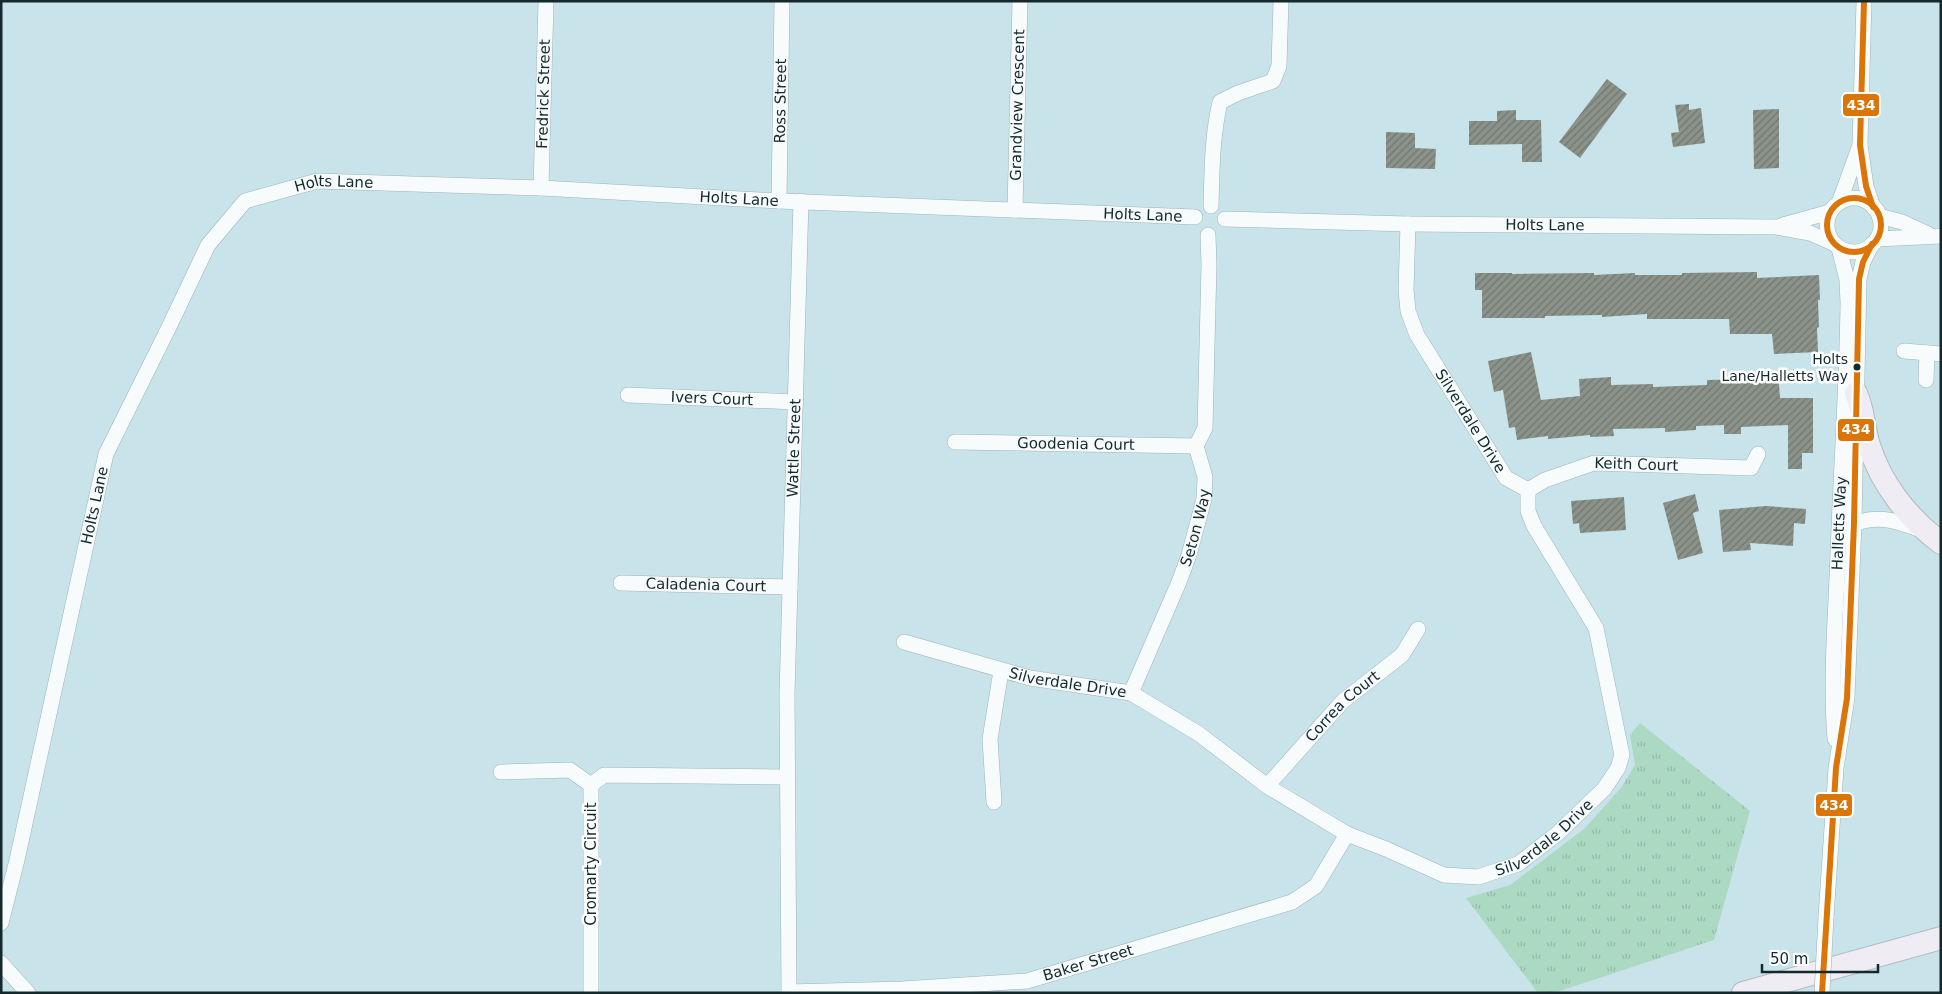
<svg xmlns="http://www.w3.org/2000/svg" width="1942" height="994" font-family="'DejaVu Sans',sans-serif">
<defs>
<pattern id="park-tufts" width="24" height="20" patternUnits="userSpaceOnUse" patternTransform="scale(1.25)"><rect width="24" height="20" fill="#acd9c2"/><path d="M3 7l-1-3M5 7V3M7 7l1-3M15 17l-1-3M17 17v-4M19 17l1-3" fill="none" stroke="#93baa7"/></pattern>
<pattern id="building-hatch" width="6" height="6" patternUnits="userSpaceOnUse" patternTransform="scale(1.25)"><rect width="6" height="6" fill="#8a9289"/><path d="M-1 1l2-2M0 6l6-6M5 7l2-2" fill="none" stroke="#707770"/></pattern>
</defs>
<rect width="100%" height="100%" fill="#c8e4ea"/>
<polygon fill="url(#park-tufts)" points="1640,723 1750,811 1714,940 1554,993 1538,993 1466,898 1510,885 1584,829 1621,788 1635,765 1630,735"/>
<g fill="url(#building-hatch)">
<polygon points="1607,79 1627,94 1580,158 1559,142"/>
<polygon points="1689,104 1689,110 1701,108 1705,143 1673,147 1671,133 1679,132 1675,105"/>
<polygon points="1779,109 1779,168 1754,169 1753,110"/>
<polygon points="1516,110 1516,120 1541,120 1542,162 1522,162 1522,144 1469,145 1469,121 1497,121 1497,111"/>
<polygon points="1386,132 1415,133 1415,148 1436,149 1435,169 1386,168"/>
<polygon points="1757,272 1757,278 1819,275 1820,300 1818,300 1819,327 1817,328 1818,352 1774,354 1772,334 1730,334 1729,319 1647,319 1647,314 1602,317 1602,315 1545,316 1545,318 1482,318 1482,290 1475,290 1475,273 1512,273 1512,274 1594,273 1594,275 1635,273 1635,275 1682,275 1682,273"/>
<polygon points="1531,352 1541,400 1580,396 1579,379 1611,377 1611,385 1653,384 1653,387 1707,385 1707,380 1757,379 1756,372 1778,371 1780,398 1813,398 1813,453 1802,453 1802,469 1788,469 1788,425 1741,427 1741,434 1724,434 1724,425 1696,426 1696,430 1665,432 1665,428 1613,429 1614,436 1590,437 1590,435 1548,439 1548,436 1517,440 1515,427 1509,428 1503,390 1494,392 1488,361"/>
<polygon points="1695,494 1699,511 1693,513 1703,553 1678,560 1663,503"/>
<polygon points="1624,497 1626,530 1580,533 1579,523 1573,524 1571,501"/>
<polygon points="1766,506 1806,509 1805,524 1794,523 1793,546 1750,543 1751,550 1723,552 1719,510"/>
</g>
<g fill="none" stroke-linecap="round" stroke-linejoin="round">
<g stroke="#9db4b8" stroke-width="16">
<g id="minor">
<polyline points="1864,1 1860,145 1866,186 1873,207"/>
<path id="s1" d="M541,188L546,1"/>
<circle cx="1854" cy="225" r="27"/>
<path id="s2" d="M779,201L782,1"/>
<polyline points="1839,203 1860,145"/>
<path d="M1211,206C1212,171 1212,136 1220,102L1238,93L1273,81L1279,66L1281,1"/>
<path id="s3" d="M1015,210L1020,1"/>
<polyline points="1879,216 1902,222 1928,234"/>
<path id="s4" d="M1225,219L1408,224L1776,227L1810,233L1835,244"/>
<path id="s5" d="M1408,224L1406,290L1408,311L1417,335L1506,478L1528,490"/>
<polyline points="1783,225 1830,212"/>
<polyline points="1877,239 1941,236"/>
<polyline points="1904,351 1941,354"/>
<polyline points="1926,380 1927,353"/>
<path id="s6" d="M628,395L796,402"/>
<path id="s7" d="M955,442L1196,446"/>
<path id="s8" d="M1528,490L1545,480L1594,463L1751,468L1758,454"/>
<path d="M1848,527C1873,513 1895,520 1921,530"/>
<path id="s9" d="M621,583L790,587"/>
<path id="s10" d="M904,642L1030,678L1131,693L1199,734L1267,786L1347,834L1386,849L1444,875L1478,877L1518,864L1557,834L1604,789L1618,768L1622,755L1596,628L1534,526L1528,511V490"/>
<path id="s11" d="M1131,693L1179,582L1189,555L1204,499L1205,477L1196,446L1205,428L1209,265L1208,235"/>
<path id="s12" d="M1835,739C1830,677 1836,615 1838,553C1841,470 1847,386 1848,303L1847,280L1839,248"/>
<polyline points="501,772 570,770 591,785"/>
<polyline points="591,785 604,775 787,777"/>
<path id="s13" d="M1267,786L1343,701L1402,655L1418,629"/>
<polyline points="994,802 990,739 1001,671"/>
<polyline points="1826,917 1836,768 1847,698 1854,523 1859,279 1863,262 1872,244"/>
<path id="s14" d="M1,923L17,860L106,454L169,327L208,245L245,201L317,181L541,188L779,201L1195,217"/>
<polyline points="1,963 28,993"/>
<path id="s15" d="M789,992L902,989L1027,981L1292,902L1316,886L1347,834"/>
<polyline points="591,993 591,785"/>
<path id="s16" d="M789,993L787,694L801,201"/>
</g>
</g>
<g stroke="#b3b9c3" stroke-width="24">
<g id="highway">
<path d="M1856,393C1864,411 1863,426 1869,445C1881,484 1908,518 1941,543"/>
<polyline points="1743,993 1941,938"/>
</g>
</g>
<use href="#minor" stroke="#f7fbfc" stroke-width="15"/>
<use href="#highway" stroke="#efecf3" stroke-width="22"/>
<g stroke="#9db4b8" stroke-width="16" stroke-linecap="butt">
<polyline id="minor-bridge" points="1822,993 1826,917"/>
</g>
<use href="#minor-bridge" stroke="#f7fbfc" stroke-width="15"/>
<g stroke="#fff" stroke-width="10">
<g id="bus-1">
<polyline points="1864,1 1860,145 1866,186 1873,207"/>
<circle cx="1854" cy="225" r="27"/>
<polyline points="1822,993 1836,768 1847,698 1854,523 1859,279 1863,262 1872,244"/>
</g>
</g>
<use href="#bus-1" stroke="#dc7507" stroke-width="6"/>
</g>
<circle fill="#14292c" stroke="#fff" stroke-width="2" cx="1857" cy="367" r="4.5"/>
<g text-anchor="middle" stroke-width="5" stroke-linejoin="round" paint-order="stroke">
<g font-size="14" fill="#14292c" stroke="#fff" text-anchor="end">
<text x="1848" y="364">Holts<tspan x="1848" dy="17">Lane/Halletts Way</tspan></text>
</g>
<g font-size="15" fill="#14292c" stroke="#fff">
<text dy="5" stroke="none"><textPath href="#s1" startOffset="94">Fredrick Street</textPath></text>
<text dy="5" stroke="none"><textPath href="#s2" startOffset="100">Ross Street</textPath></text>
<text dy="5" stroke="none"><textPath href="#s3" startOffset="105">Grandview Crescent</textPath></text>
<text dy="5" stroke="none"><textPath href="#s14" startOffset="862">Holts Lane</textPath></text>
<text dy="5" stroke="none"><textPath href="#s14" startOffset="1268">Holts Lane</textPath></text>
<text dy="5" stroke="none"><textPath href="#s14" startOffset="1672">Holts Lane</textPath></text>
<text dy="5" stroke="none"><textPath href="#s4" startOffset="320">Holts Lane</textPath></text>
<text dy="5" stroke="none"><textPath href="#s6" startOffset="84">Ivers Court</textPath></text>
<text dy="5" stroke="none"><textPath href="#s5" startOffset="214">Silverdale Drive</textPath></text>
<text dy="5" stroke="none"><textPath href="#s7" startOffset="121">Goodenia Court</textPath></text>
<text dy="5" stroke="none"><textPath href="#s16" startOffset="545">Wattle Street</textPath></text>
<text dy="5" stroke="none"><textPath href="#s8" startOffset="114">Keith Court</textPath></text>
<text dy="5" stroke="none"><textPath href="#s14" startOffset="428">Holts Lane</textPath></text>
<text dy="5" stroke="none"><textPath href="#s12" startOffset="216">Halletts Way</textPath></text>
<text dy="5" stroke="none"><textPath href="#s11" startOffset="178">Seton Way</textPath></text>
<text dy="5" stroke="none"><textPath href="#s9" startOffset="85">Caladenia Court</textPath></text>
<text dy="5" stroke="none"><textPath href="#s10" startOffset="169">Silverdale Drive</textPath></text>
<text dy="5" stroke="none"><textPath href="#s13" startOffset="110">Correa Court</textPath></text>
<text dy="5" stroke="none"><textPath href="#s10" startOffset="709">Silverdale Drive</textPath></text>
<text transform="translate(591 864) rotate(-90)" y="5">Cromarty Circuit</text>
<text dy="5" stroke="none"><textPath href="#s15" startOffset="302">Baker Street</textPath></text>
</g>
</g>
<g stroke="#fff" stroke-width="2">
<rect x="1842" y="93" width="38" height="24" rx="5" fill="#dc7507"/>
<rect x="1837" y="418" width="38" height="24" rx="5" fill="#dc7507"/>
<rect x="1815" y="793" width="38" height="24" rx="5" fill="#dc7507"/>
</g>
<g font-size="14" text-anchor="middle" font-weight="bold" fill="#fff">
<text x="1861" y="110">434</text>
<text x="1856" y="434">434</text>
<text x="1834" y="810">434</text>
</g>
<rect width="1942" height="994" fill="none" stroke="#14292c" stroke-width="5"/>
<path d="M1762 964v8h116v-8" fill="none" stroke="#14292c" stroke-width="2.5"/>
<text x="1770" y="964" font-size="15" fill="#14292c" stroke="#ffffff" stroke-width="4" paint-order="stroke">50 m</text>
</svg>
